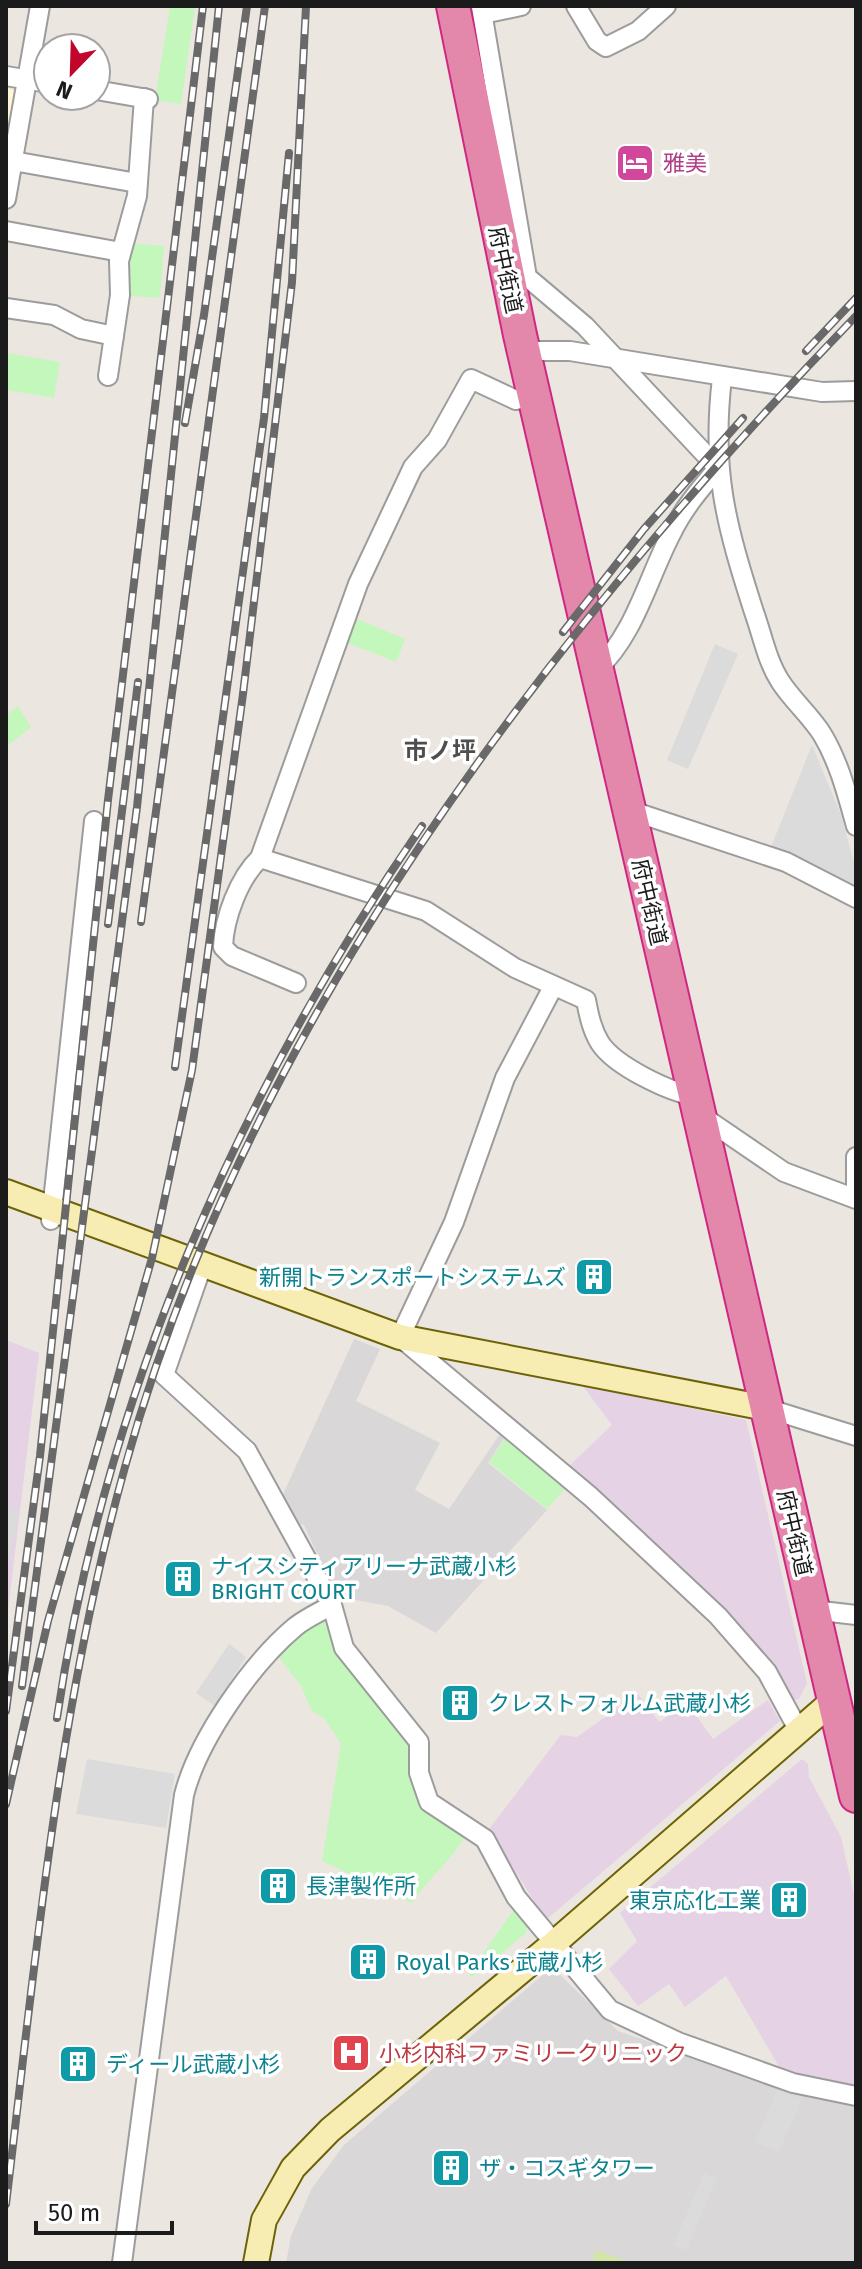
<svg xmlns="http://www.w3.org/2000/svg" width="862" height="2269" font-family="'Fira Sans','Noto Sans JP',sans-serif">
<rect width="100%" height="100%" fill="#ece6e0"/>
<g fill="#d9d7d8">
<polygon points="354,1339 380,1349 356,1401 440,1443 415,1490 449,1509 500,1434 505,1437 488,1463 547,1510 436,1633 388,1606 350,1599 338,1600 304,1525 290,1521 280,1501"/>
<polygon points="552,1967 618,2031 796,2092 856,2101 856,2263 286,2263 291,2236 312,2188 344,2145"/>
</g>
<g fill="#e5d2e5">
<polygon points="6,1340 39,1353 6,1627"/>
<polygon points="582,1385 746,1420 807,1683 799,1699 790,1701 567,1468 612,1425"/>
<polygon points="638,1694 659,1722 687,1703 713,1739 768,1700 780,1721 546,1920 489,1829 561,1735 577,1737"/>
<polygon points="802,1759 808,1764 809,1777 841,1837 856,1904 856,2088 816,2082 781,2070 726,1976 685,2007 669,1984 638,2006 609,1969 637,1941 620,1913"/>
</g>
<polygon fill="#fef6d7" points="6,87 21,94 6,175"/>
<polygon fill="#d2e6a6" points="595,2250 633,2263 593,2263"/>
<g fill="#c3f7bc">
<polygon points="170,6 195,6 181,104 155,100"/>
<polygon points="130,243 164,246 160,298 120,295"/>
<polygon points="6,353 60,362 54,398 6,390"/>
<polygon points="357,619 405,639 396,662 348,643"/>
<polygon points="18,706 31,727 6,747 6,716"/>
<polygon points="506,1438 566,1488 547,1509 489,1462"/>
<path d="M323,1619L344,1656L411,1748C403,1792 433,1815 465,1837C449,1863 427,1879 412,1903L322,1861L341,1744L325,1719L311,1710L302,1687L278,1656L297,1635Z"/>
<polygon points="514,1909 528,1925 526,1933 472,1977 469,1974"/>
</g>
<g fill="#dbdbdb">
<polygon points="715,644 738,654 688,769 667,760"/>
<polygon points="812,745 841,815 856,870 856,888 771,847"/>
<polygon points="6,1508 19,1511 9,1563 6,1563"/>
<polygon points="229,1644 246,1657 215,1706 196,1693"/>
<polygon points="87,1759 175,1774 166,1828 76,1814"/>
<polygon points="778,2088 802,2099 779,2152 755,2142"/>
<polygon points="704,2173 717,2178 686,2251 673,2245"/>
</g>
<g fill="none" stroke-linecap="round" stroke-linejoin="round">
<g stroke="#9c9c9c" stroke-width="22">
<g id="street">
<path d="M481,6L527,277L585,326L718,468C700,489 683,509 671,534C648,578 634,636 597,669"/>
<polyline points="576,6 597,41 606,47 638,31 666,6"/>
<polyline points="483,14 521,6"/>
<polyline points="6,76 48,83"/>
<polyline points="96,90 148,99"/>
<polyline points="13,161 137,183"/>
<polyline points="6,199 40,6"/>
<polyline points="6,231 121,252"/>
<polyline points="6,308 54,315 81,329 114,336"/>
<polyline points="523,351 570,351 822,392 856,391"/>
<polyline points="108,376 120,295 119,261 137,196 144,98"/>
<path d="M722,378C711,470 726,525 754,612C762,634 767,661 780,681C792,700 810,715 822,734C839,762 847,794 856,826"/>
<polyline points="629,810 786,862 856,898"/>
<path d="M260,858L426,911L515,968L586,1000C589,1016 592,1030 600,1043C615,1066 669,1092 695,1096"/>
<path d="M296,983L232,956L223,947C224,918 239,878 260,858L358,584L413,467L437,440L471,379L516,400L534,396"/>
<polyline points="553,987 505,1078 454,1222 400,1337 591,1497 718,1616 767,1672 799,1731"/>
<polyline points="699,1114 784,1172 856,1199"/>
<polyline points="856,1157 856,1197"/>
<polyline points="51,1220 94,821"/>
<polyline points="203,1263 164,1375 247,1451 332,1605 344,1648 419,1742 419,1773 429,1802 485,1839 516,1897 610,2010 678,2042 793,2083 856,2096"/>
<polyline points="766,1408 856,1436"/>
<polyline points="813,1610 856,1615"/>
<path d="M122,2263L184,1795C198,1740 251,1664 295,1627C306,1618 320,1612 332,1605"/>
</g>
</g>
<g stroke="#6c6307" stroke-width="28">
<g id="secondary">
<polyline points="6,1192 400,1337 766,1408"/>
<polyline points="256,2263 264,2220 273,2204 293,2168 330,2130 552,1945 834,1700"/>
</g>
</g>
<g stroke="#cf2882" stroke-width="36">
<polyline id="highway" points="453,6 520,335 856,1796"/>
</g>
<use href="#street" stroke="#fff" stroke-width="18"/>
<use href="#secondary" stroke="#f7edb3" stroke-width="24"/>
<use href="#highway" stroke="#e388ab" stroke-width="32"/>
<g stroke="#696969" stroke-width="8">
<g id="rail">
<polyline points="806,351 856,298"/>
<polyline points="185,423 204,315 247,6"/>
<polyline points="563,632 644,529 743,418"/>
<polyline points="141,922 265,6"/>
<polyline points="108,924 138,682"/>
<polyline points="175,1067 264,418 289,153"/>
<polyline points="22,1686 137,807 219,6"/>
<polyline points="6,1711 40,1456 108,800 203,6"/>
<path d="M57,1718C104,1397 239,1092 422,826"/>
<polyline points="6,1804 48,1621 152,1258 192,1070 243,694 292,282 306,6"/>
<path d="M6,2204C36,1957 58,1707 125,1467C246,1027 544,639 856,316"/>
</g>
</g>
<use href="#rail" stroke="#fff" stroke-width="5" stroke-dasharray="15" stroke-linecap="butt"/>
</g>
<defs>
<g id="hotel-square" transform="scale(2)"><rect x="-9" y="-9" width="18" height="18" rx="4" fill="#d1479c" stroke="#fff"/><path d="M-6-4.5h1.5V1H6V5H4.5V3h-9V5H-6ZM-4 0a1.8 1.8 0 1 1 3.6 0ZM.5 0V-2.5h3Q6-2.5 6 0Z" fill="#fff"/></g>
<g id="building-square" transform="scale(2)"><rect x="-9" y="-9" width="18" height="18" rx="4" fill="#0f9aa8" stroke="#fff"/><path d="M-4-6H4V6H1V3H-1V6H-4ZM-2.5-4.3h1.7v1.8h-1.7ZM.8-4.3h1.7v1.8H.8ZM-2.5-1h1.7V.8h-1.7ZM.8-1h1.7V.8H.8Z" fill="#fff"/></g>
<g id="hospital-square" transform="scale(2)"><rect x="-9" y="-9" width="18" height="18" rx="4" fill="#e0444e" stroke="#fff"/><path d="M-5-5h3v3.5h4V-5h3V5h-3V1.5h-4V5h-3Z" fill="#fff"/></g>
</defs>
<g fill-rule="evenodd">
<use href="#hotel-square" x="635" y="163"/>
<use href="#building-square" x="594" y="1277"/>
<use href="#building-square" x="183" y="1579"/>
<use href="#building-square" x="460" y="1703"/>
<use href="#building-square" x="278" y="1886"/>
<use href="#building-square" x="789" y="1900"/>
<use href="#building-square" x="368" y="1962"/>
<use href="#hospital-square" x="351" y="2053"/>
<use href="#building-square" x="78" y="2064"/>
<use href="#building-square" x="451" y="2168"/>
</g>
<g text-anchor="middle" stroke-width="7" stroke-linejoin="round" paint-order="stroke">
<g font-size="22" fill="#b23c85" stroke="#fff" text-anchor="start">
<text x="663" y="171">雅美</text>
</g>
<g font-size="22" fill="#1b1b1b" stroke="#fff">
<text transform="translate(506 270) rotate(78)" y="8">府中街道</text>
<text transform="translate(650 902) rotate(77)" y="8">府中街道</text>
<text transform="translate(795 1533) rotate(77)" y="8">府中街道</text>
</g>
<g font-size="22" fill="#0d838f" stroke="#fff" text-anchor="start">
<text x="566" y="1285" text-anchor="end">新開トランスポートシステムズ</text>
<text x="211" y="1574">ナイスシティアリーナ武蔵小杉<tspan x="211" dy="25">BRIGHT COURT</tspan></text>
<text x="488" y="1711">クレストフォルム武蔵小杉</text>
<text x="306" y="1894">長津製作所</text>
<text x="761" y="1908" text-anchor="end">東京応化工業</text>
<text x="396" y="1970">Royal Parks 武蔵小杉</text>
<text x="106" y="2072">ディール武蔵小杉</text>
<text x="479" y="2176">ザ・コスギタワー</text>
</g>
<g font-size="22" fill="#be3a42" stroke="#fff" text-anchor="start">
<text x="379" y="2061">小杉内科ファミリークリニック</text>
</g>
<g font-size="24" font-weight="bold" fill="#4e4e4e" stroke="#fff">
<text x="440" y="759">市ノ坪</text>
</g>
</g>
<rect width="862" height="2269" fill="none" stroke="#1b1b1b" stroke-width="16"/>
<g transform="translate(72 72) rotate(203)"><circle r="38" fill="#ffffff" stroke="#a4a4a4" stroke-width="2"/>
<path d="M0-6L14 30L0 20L-14 30Z" fill="#c0062a"/>
<text y="-12" font-size="22" font-weight="bold" text-anchor="middle" fill="#1b1b1b">N</text>
</g>
<path d="M36 2221v12h136v-12" fill="none" stroke="#1b1b1b" stroke-width="4"/>
<text x="48" y="2221" font-size="24" fill="#1b1b1b" stroke="#ffffff" stroke-width="6" paint-order="stroke">50 m</text>
</svg>
